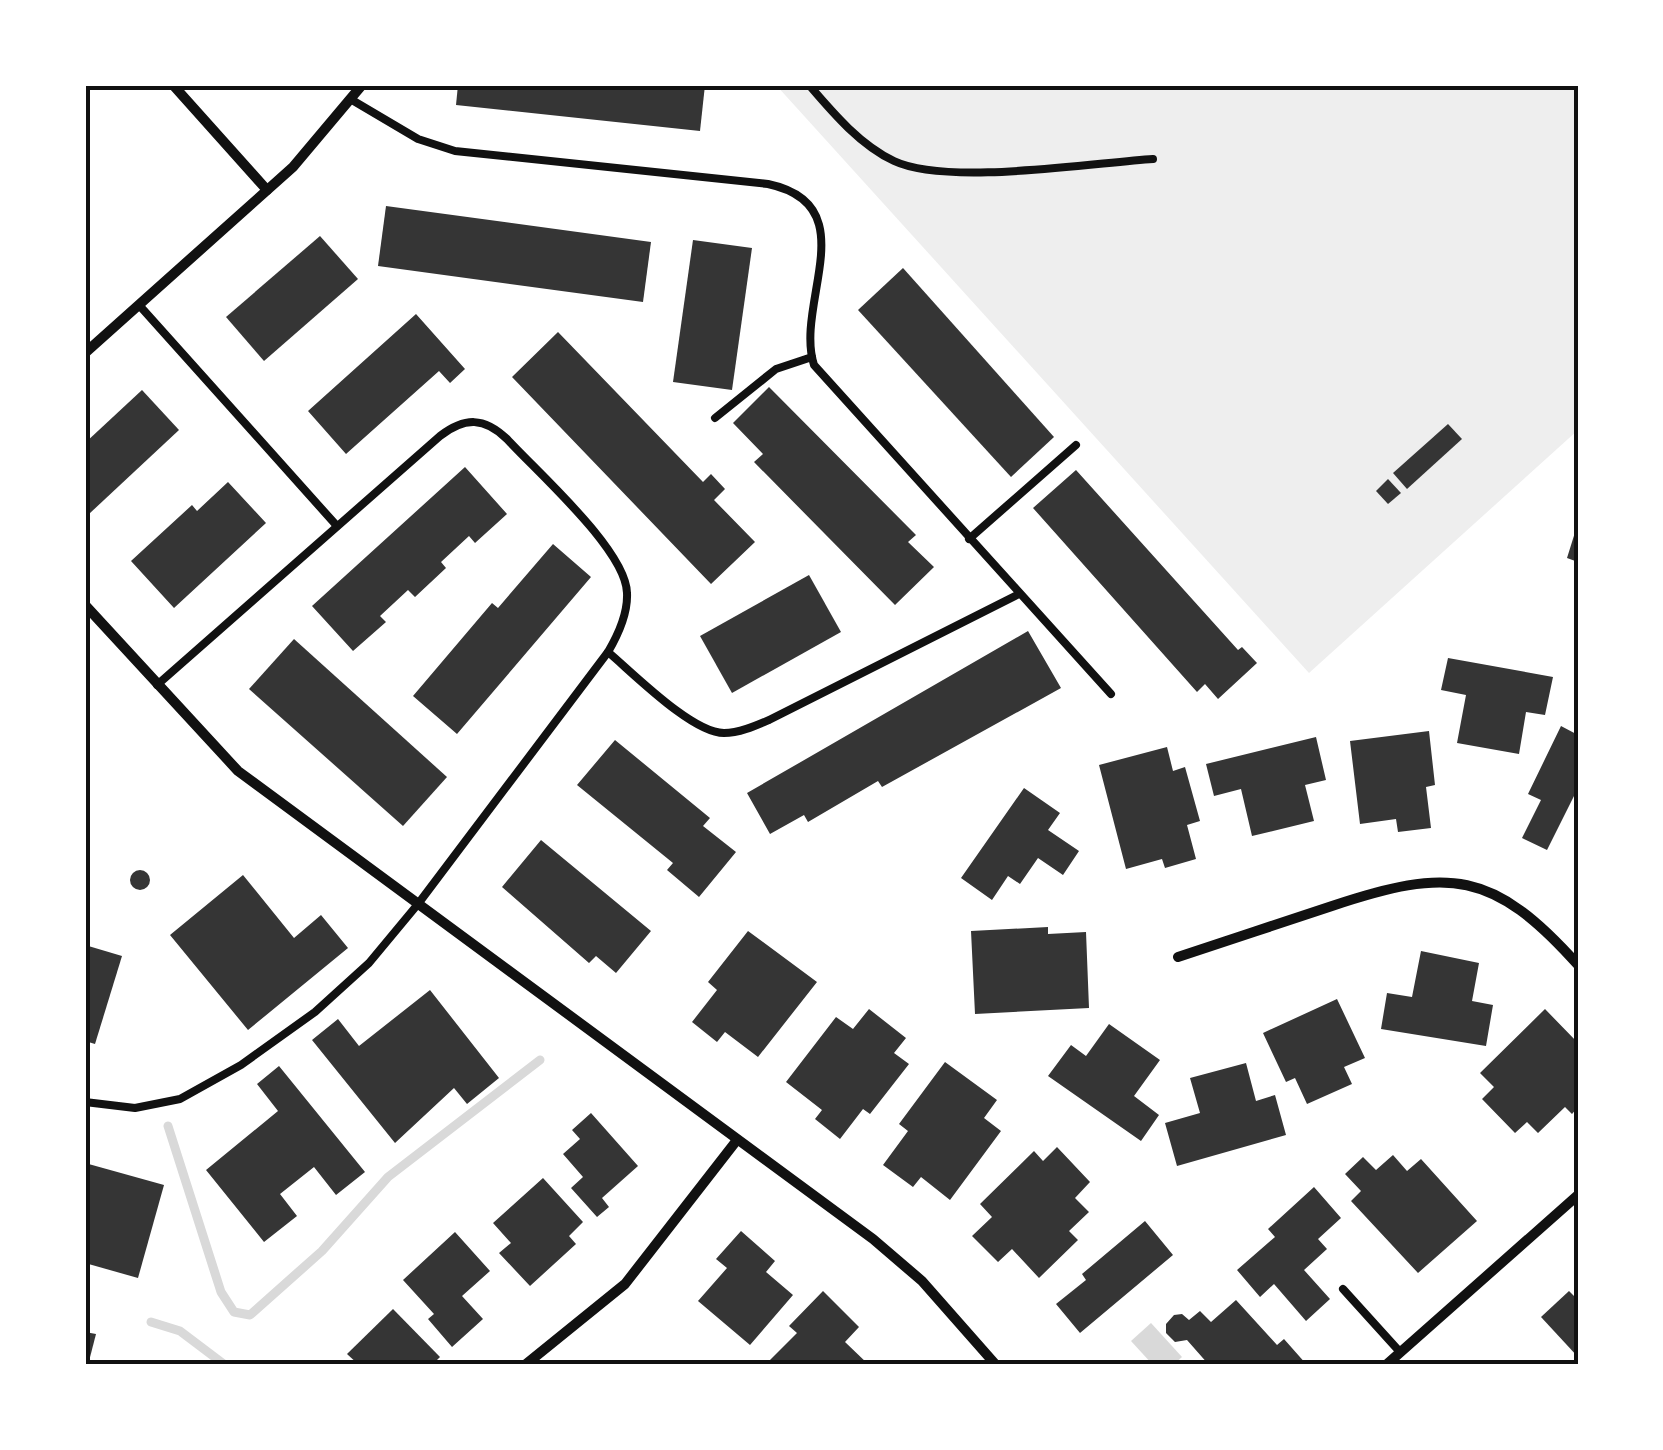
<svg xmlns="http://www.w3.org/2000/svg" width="1663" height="1450" font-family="'Open Sans',sans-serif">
<rect width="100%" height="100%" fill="#fff"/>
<polygon fill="#eee" points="776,85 1578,85 1578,430 1309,673"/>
<polygon fill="#d9d9d9" points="1151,1323 1182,1357 1173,1365 1153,1365 1131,1341"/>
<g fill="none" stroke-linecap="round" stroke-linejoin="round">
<g stroke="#d9d9d9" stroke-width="9">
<polyline points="168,1126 221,1292 234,1312 250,1315 322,1251 388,1177 540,1060"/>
<polyline points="151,1322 180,1331 225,1365"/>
</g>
</g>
<g fill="#353535">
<polygon points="458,85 705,85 700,131 456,105"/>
<polygon points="386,206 651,242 643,302 378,266"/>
<polygon points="320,236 358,279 264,361 226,317"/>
<polygon points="693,240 752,248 732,390 673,382"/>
<polygon points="903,268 1054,437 1011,477 858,310"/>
<polygon points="416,314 465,369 450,383 439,371 346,454 308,411"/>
<polygon points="558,332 703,482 711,474 725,489 714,500 755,542 711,584 512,377"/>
<polygon points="769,387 916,535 908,542 934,567 895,605 754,462 763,454 733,423"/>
<polygon points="142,390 179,430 89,514 85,443"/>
<polygon points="1448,424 1462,439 1407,489 1393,473"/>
<polygon points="465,467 507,514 475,543 469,536 441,562 446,568 415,597 408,590 380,616 386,622 353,651 312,606"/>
<polygon points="1076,470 1238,650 1242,647 1257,663 1218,699 1205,684 1197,692 1033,508"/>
<polygon points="1388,479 1401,493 1388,504 1376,491"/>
<polygon points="228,482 266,523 174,608 131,561 192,505 197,511"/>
<polygon points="1577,526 1578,526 1578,562 1567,558"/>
<polygon points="553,544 591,577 457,734 413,696 492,603 498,608"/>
<polygon points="809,575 841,632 732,693 700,636"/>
<polygon points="1028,631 1061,688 882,787 878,781 808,822 804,815 770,834 747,793"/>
<polygon points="294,639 447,777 403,826 249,689"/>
<polygon points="1448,658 1553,677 1545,715 1526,712 1519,754 1457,743 1466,695 1441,690"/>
<polygon points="1561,726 1578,735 1578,788 1547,850 1522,838 1541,800 1528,794"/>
<polygon points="1429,731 1435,785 1426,787 1431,828 1398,832 1396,819 1360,824 1350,741"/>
<polygon points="1316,737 1326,780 1305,785 1314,821 1252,836 1241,789 1214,796 1206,764"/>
<polygon points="615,740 710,818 703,826 736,852 699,897 667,870 673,863 577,785"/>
<polygon points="1167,747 1173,771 1185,767 1200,821 1187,825 1196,859 1165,868 1162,859 1126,869 1099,765"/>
<polygon points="1024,788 1060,813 1048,830 1079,851 1063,875 1038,858 1020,884 1008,876 992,900 961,878"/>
<polygon points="541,840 651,931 616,973 596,956 589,963 502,887"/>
<circle cx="140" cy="880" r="10"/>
<polygon points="243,875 294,938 321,915 348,948 248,1030 170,935"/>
<polygon points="1048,927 1048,934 1086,932 1089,1008 975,1014 971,931"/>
<polygon points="748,931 817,982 758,1057 725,1032 717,1042 692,1022 717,990 708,982"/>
<polygon points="85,945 122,956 95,1044 85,1041"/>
<polygon points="1421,951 1479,963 1472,1001 1493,1005 1486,1046 1381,1029 1387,993 1412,997"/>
<polygon points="430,990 499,1078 467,1104 454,1088 395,1143 312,1040 338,1019 359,1046"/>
<polygon points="1337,999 1365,1058 1344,1067 1352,1084 1307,1104 1295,1078 1286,1082 1263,1033"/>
<polygon points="869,1009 906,1038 894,1053 909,1064 870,1114 863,1109 840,1139 815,1119 822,1110 786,1082 836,1017 853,1029"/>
<polygon points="1545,1009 1578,1043 1578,1107 1572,1114 1565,1107 1538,1133 1527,1122 1515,1133 1482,1099 1494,1087 1480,1073"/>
<polygon points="1109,1024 1160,1060 1134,1096 1159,1115 1141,1141 1048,1076 1071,1045 1086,1056"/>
<polygon points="945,1062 997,1100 984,1118 1001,1131 950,1200 921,1177 913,1187 883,1165 908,1131 899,1124"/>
<polygon points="1246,1063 1256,1101 1275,1095 1286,1135 1177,1166 1165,1123 1200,1113 1190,1078"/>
<polygon points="279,1066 365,1172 336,1195 314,1167 280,1194 297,1216 264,1242 206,1170 278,1111 257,1084"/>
<polygon points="591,1113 638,1166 602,1198 609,1207 597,1217 571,1188 583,1177 563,1154 580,1139 572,1130"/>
<polygon points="1057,1147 1090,1182 1075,1198 1089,1212 1069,1231 1078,1240 1039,1278 1012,1249 998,1262 972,1236 992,1217 980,1204 1034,1151 1043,1161"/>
<polygon points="1393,1155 1407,1171 1421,1159 1477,1221 1418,1273 1351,1201 1361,1191 1345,1174 1363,1157 1376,1170"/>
<polygon points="85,1163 164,1185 138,1278 85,1263"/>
<polygon points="543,1178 583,1222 569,1236 576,1244 530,1286 499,1253 511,1243 493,1223"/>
<polygon points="1314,1187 1341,1218 1318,1239 1327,1249 1304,1270 1330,1299 1306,1321 1274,1284 1260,1297 1237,1270 1275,1237 1268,1229"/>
<polygon points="1145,1221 1173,1255 1080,1333 1056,1304 1086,1280 1082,1274"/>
<polygon points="741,1231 775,1261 766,1272 793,1295 750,1345 698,1301 727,1268 716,1259"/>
<polygon points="455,1232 490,1271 462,1296 483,1319 452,1347 428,1319 434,1314 403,1280"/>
<polygon points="823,1291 859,1327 845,1342 869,1365 765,1365 797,1333 789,1326"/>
<polygon points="1569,1291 1578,1300 1578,1357 1541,1317"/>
<polygon points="1236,1300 1277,1345 1284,1339 1307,1365 1209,1365 1187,1340 1175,1342 1166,1333 1166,1324 1174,1315 1182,1314 1189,1320 1200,1311 1211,1322"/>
<polygon points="393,1309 440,1357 432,1365 359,1365 347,1354"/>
<polygon points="85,1332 96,1334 88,1365 85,1365"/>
</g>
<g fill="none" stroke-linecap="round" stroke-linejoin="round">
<g stroke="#111" stroke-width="8">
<path d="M809,85C833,113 860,145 894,161C947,186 1091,163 1153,159"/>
<path d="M352,100L418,139L455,151L768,184C867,205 794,303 814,365L1111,694"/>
<polyline points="139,305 337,526"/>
<polyline points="715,418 776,369 812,357"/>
<polyline points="969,539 1076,445"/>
<path d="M608,652C633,673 692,733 724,733C739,733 755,726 769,720L1019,594"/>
<path d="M85,1102L135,1108L180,1099L241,1065L315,1012L369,963L418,904L608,652C618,635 628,614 627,593C626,550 537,472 507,439C484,417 465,417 440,436L157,685"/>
<polyline points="1343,1289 1400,1352"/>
</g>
<g stroke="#111" stroke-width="10">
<polyline points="173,85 267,190"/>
<polyline points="85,353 293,167 362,85"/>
<polyline points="85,605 238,771 873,1239 922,1281 996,1365"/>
<path d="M1178,957C1229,940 1281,923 1332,906C1449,867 1493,870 1578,965"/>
<polyline points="525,1365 625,1284 737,1140"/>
<polyline points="1386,1365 1578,1195"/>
</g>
</g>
<rect width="1663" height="1450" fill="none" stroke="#ffffff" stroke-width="175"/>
<rect x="88" y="88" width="1488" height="1274" fill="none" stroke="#111" stroke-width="4"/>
</svg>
